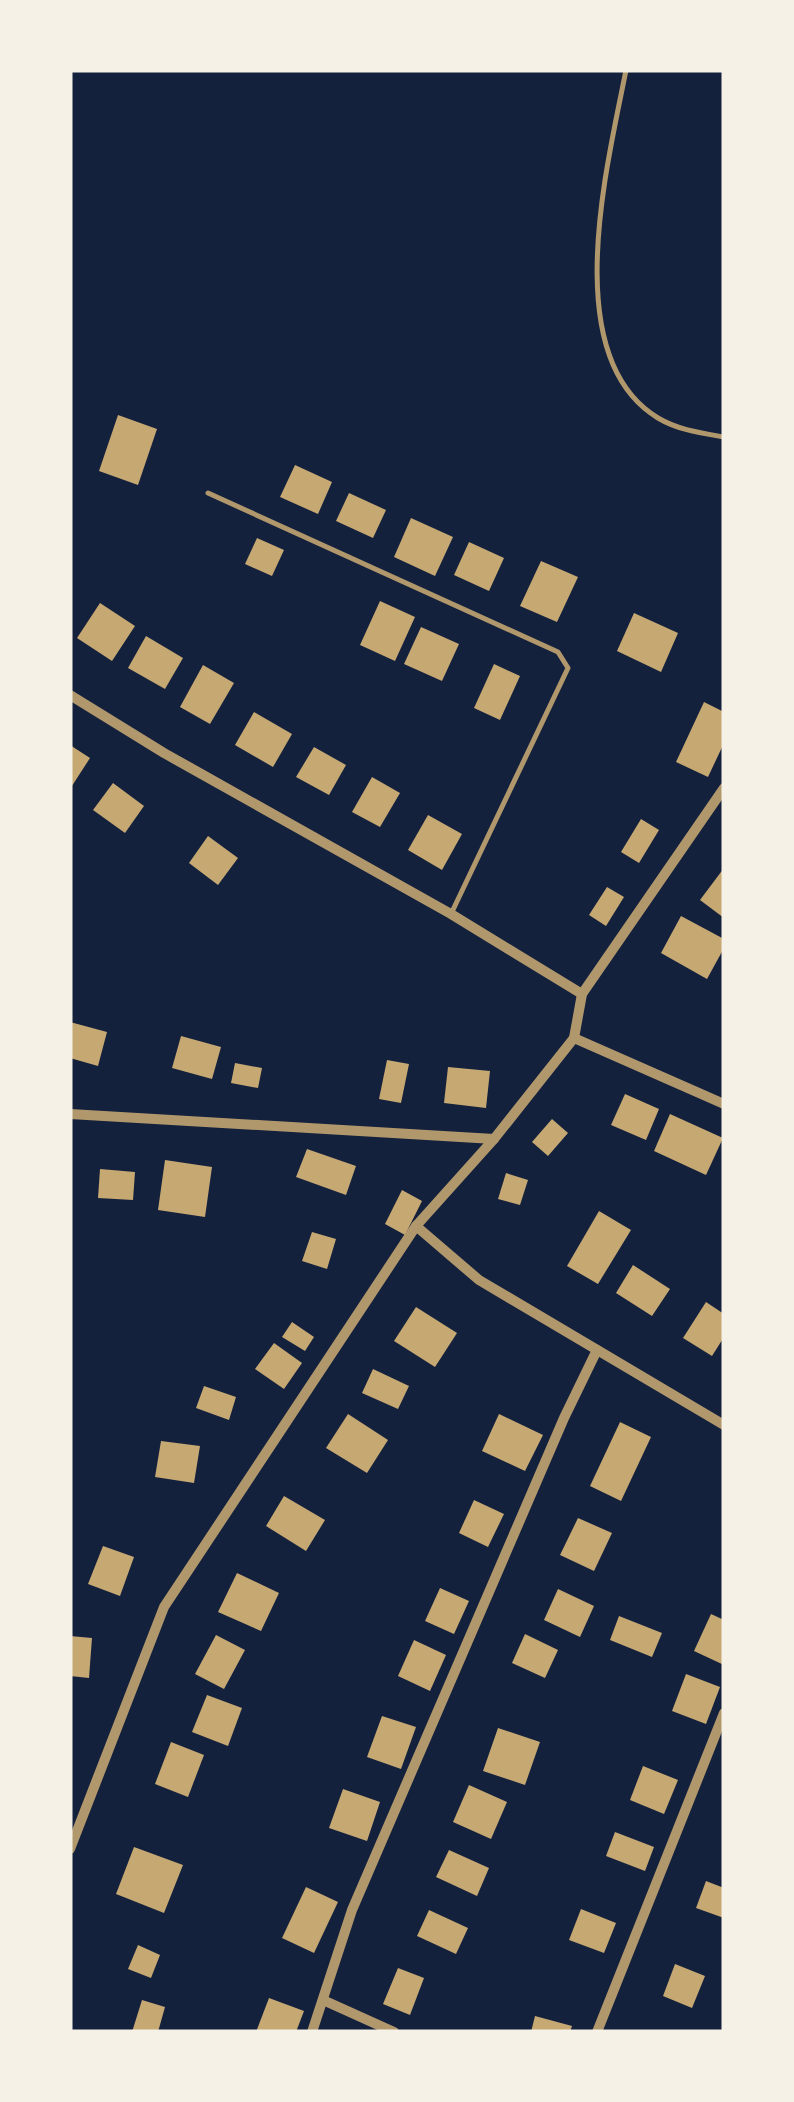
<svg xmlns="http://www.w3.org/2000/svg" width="794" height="2102" font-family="'Roboto Condensed',sans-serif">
<rect width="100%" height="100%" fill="#14213d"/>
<g fill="#c6a872">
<polygon points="118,415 157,429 138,485 99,471"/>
<polygon points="295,465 332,482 318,514 280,497"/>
<polygon points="349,493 386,510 373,538 336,521"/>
<polygon points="411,518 453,537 435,576 394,557"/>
<polygon points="257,538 284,550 272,576 245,564"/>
<polygon points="469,542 504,558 489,591 454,575"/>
<polygon points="541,561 578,577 557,622 520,606"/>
<polygon points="380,601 415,617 395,661 360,645"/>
<polygon points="100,603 135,626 112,661 77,638"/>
<polygon points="634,613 678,633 661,672 617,651"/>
<polygon points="421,627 459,644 442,681 404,664"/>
<polygon points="146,636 183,658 165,689 128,668"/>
<polygon points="494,664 520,676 500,720 474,708"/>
<polygon points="203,665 234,683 210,724 180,707"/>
<polygon points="704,702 724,712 724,743 708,777 676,762"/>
<polygon points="254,712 292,734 273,767 235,745"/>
<polygon points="70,745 90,758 70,789"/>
<polygon points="314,747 346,765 329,795 296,777"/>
<polygon points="372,777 400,793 380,827 352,812"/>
<polygon points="113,783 144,806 125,833 93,810"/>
<polygon points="428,815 462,834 442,870 408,850"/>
<polygon points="641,819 659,830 639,863 621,852"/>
<polygon points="208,836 238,858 218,885 189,863"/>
<polygon points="724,868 724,918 700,900"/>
<polygon points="607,887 624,897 606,926 589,915"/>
<polygon points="681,916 724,939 724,948 707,979 661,953"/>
<polygon points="70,1022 107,1032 98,1066 70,1058"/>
<polygon points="181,1036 221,1047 212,1079 172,1068"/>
<polygon points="387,1060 409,1064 401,1103 379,1099"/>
<polygon points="235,1063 262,1068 258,1088 231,1083"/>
<polygon points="448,1067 490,1071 486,1108 444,1103"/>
<polygon points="625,1094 659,1109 646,1140 611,1125"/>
<polygon points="670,1114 723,1138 706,1175 654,1151"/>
<polygon points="552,1119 568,1133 548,1156 532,1142"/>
<polygon points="307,1149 356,1166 346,1195 296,1177"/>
<polygon points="165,1160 212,1167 205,1217 158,1210"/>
<polygon points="100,1169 135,1172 133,1200 98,1198"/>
<polygon points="506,1173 528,1180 520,1205 498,1199"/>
<polygon points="402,1190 422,1201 405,1235 385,1224"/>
<polygon points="599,1211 631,1230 598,1284 567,1266"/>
<polygon points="312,1232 336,1239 327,1269 302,1261"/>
<polygon points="633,1265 670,1289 652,1316 616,1293"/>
<polygon points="706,1302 724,1314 724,1337 712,1356 683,1338"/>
<polygon points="416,1307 457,1333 435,1367 394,1341"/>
<polygon points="292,1322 314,1337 305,1351 282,1337"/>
<polygon points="274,1343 302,1363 284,1389 255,1369"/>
<polygon points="373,1369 409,1386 398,1409 362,1393"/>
<polygon points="204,1386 236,1397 229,1420 196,1408"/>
<polygon points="348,1414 388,1440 367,1473 326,1448"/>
<polygon points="499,1414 543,1435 525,1471 482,1451"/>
<polygon points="620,1422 651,1437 621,1501 590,1486"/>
<polygon points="161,1441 200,1446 194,1483 155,1477"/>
<polygon points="284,1496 325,1520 306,1551 266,1526"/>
<polygon points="474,1500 504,1514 488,1547 459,1533"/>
<polygon points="578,1518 612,1533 594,1571 560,1555"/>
<polygon points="103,1546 134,1557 120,1596 88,1584"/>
<polygon points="237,1573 279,1593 261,1631 218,1612"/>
<polygon points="440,1588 469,1601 454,1634 425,1621"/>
<polygon points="558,1589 594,1606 580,1637 544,1620"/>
<polygon points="711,1614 724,1620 724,1665 694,1651"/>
<polygon points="619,1616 662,1633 652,1657 610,1640"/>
<polygon points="525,1634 558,1650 545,1678 512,1663"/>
<polygon points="216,1635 245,1650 224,1689 195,1674"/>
<polygon points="70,1636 92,1638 89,1678 70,1676"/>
<polygon points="414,1640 446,1655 430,1691 398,1676"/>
<polygon points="686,1674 720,1687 706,1724 672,1711"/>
<polygon points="207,1695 242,1708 228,1746 192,1732"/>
<polygon points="382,1716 416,1727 401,1769 367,1757"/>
<polygon points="498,1728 540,1742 525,1785 483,1771"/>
<polygon points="171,1742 204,1755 188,1797 155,1784"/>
<polygon points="643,1766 678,1780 664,1814 630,1800"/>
<polygon points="469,1785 507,1802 491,1839 453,1822"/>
<polygon points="343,1789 380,1802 367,1841 329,1828"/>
<polygon points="615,1832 654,1847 645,1871 606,1856"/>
<polygon points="134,1847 183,1865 164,1913 116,1894"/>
<polygon points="449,1850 489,1868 477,1896 436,1877"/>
<polygon points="706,1881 724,1888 724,1918 696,1908"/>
<polygon points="306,1887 338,1902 314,1953 282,1938"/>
<polygon points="581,1909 616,1923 604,1953 569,1940"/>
<polygon points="429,1910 468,1928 456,1954 417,1936"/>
<polygon points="138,1945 160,1955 151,1978 128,1969"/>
<polygon points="675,1964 705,1976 692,2008 663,1996"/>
<polygon points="398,1968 424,1978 410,2015 383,2004"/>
<polygon points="269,1998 304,2011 296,2032 256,2032"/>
<polygon points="142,2000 165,2007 158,2032 132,2032"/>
<polygon points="535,2016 572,2026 570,2032 531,2032"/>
</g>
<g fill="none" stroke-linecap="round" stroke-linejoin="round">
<g stroke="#b1986c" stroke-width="5">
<path d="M626,70C608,163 557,357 658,418C678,430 701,433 724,437"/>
<polyline points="208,493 558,652 568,668 451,914"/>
</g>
<g stroke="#b1986c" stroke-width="10">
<polyline points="70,695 164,753 451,914 582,994"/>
<polyline points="574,1038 724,1104"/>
<polyline points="70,1114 494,1139"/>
<polyline points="416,1226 479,1280 724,1425"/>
<polyline points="70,1849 164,1607 416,1226 494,1139 574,1038 582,994 724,788"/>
<polyline points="323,2000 394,2032"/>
<polyline points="312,2032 352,1910 564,1418 597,1350"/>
<polyline points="597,2032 724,1713"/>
</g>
</g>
<rect width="794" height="2102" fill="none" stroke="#f6f1e7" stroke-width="145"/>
</svg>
